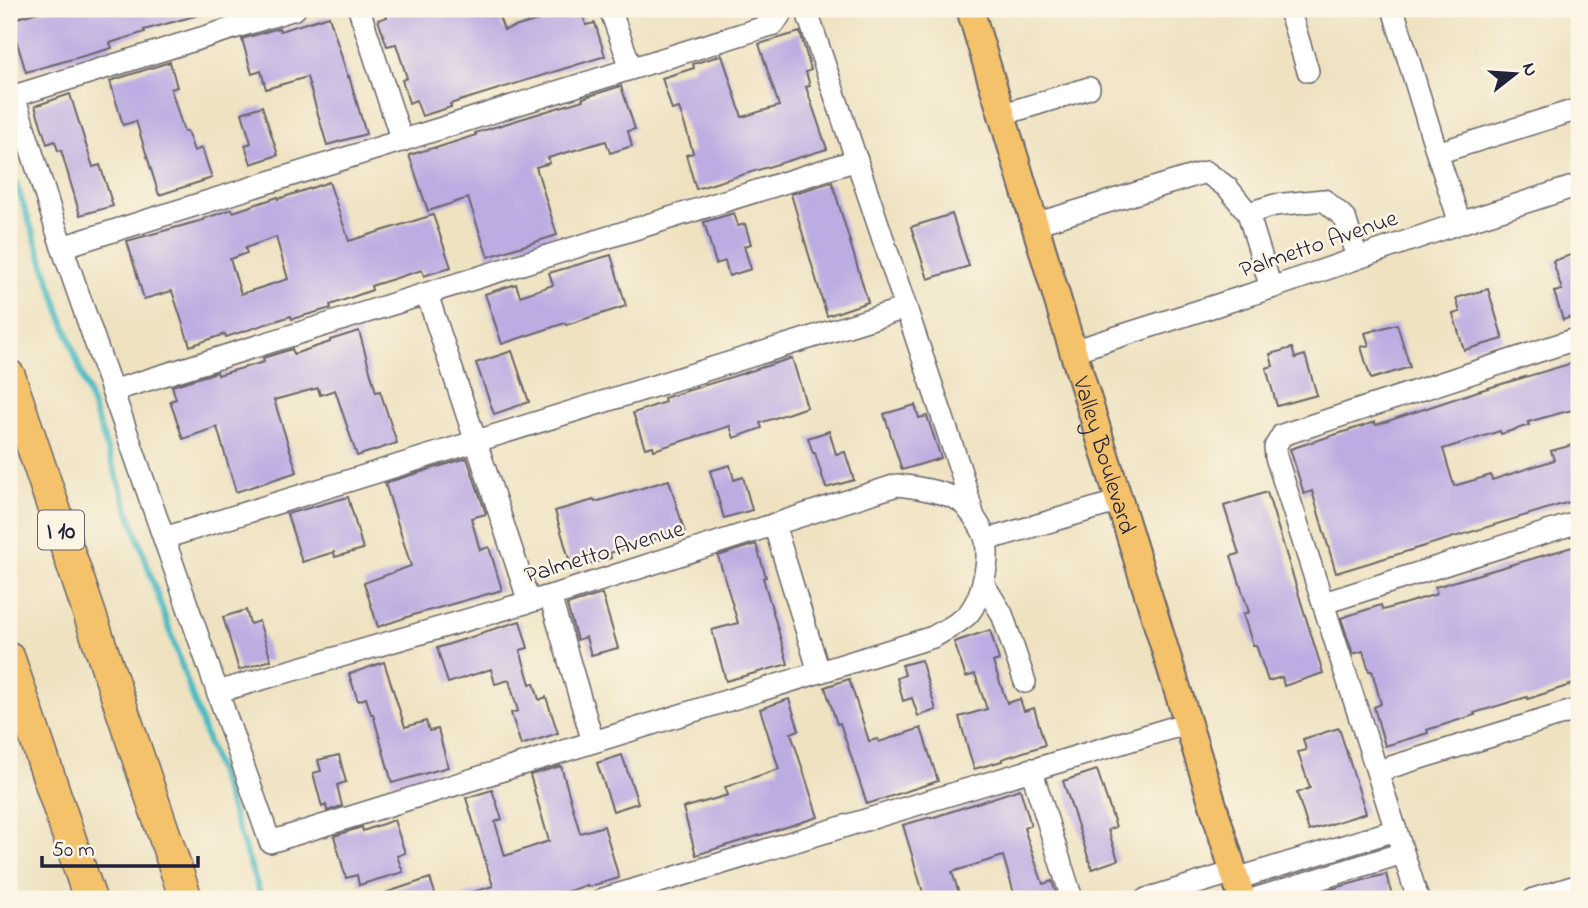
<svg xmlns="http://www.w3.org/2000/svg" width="1588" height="908" font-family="'Indie Flower',sans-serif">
<rect width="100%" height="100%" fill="#fcf5e5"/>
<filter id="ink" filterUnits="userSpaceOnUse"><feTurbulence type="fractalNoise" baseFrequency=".0143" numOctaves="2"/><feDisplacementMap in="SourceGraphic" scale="14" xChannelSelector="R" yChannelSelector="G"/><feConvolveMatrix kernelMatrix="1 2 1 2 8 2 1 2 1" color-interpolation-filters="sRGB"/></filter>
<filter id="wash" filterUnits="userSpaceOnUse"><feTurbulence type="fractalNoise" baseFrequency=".00686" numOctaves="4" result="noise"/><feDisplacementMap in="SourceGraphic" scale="28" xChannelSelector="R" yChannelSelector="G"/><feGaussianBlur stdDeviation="1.57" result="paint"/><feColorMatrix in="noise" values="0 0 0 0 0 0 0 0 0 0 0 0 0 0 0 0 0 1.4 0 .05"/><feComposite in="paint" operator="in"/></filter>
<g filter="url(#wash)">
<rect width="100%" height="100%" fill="#eee2c1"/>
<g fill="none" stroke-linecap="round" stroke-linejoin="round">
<polyline stroke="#4dbbc2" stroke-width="6" points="9,163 262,899"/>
</g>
<g id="blocks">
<g fill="#bdace2" fill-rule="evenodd">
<polygon points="49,9 201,9 202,14 144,30 145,32 110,43 112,48 26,72 10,20"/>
<polygon points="385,9 496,9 504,30 576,9 581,9 586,25 595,23 605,56 450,104 451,107 422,116 416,100 409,103 402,80 407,78 396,44 387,46 378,20 387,17"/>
<polygon points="329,16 348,77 349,76 366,134 327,145 307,77 266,89 261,71 252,74 242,39 279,28 280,31"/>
<polygon points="800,32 811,70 806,72 810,86 806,87 827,149 696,189 686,155 693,153 687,132 679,108 672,110 662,78 694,68 693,64 722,55 742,117 779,106 759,44"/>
<polygon points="170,62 177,87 171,89 184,132 187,131 194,151 202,148 212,178 159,195 136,121 123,125 110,81"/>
<polygon points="621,86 635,129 628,131 632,146 610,153 606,141 548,158 550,163 536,167 557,235 488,257 468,198 428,211 409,155 436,147 436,148 476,135 475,133 583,100 583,98"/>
<polygon points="70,94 93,167 100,165 113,206 80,215 61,150 58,151 55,141 47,144 35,106"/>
<polygon points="262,106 278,155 251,164 245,145 251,143 242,113"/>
<path d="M329,182L349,241L433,215L451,267L424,276L422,270L371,286L372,290L330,305L331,308L292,319L291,316L226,337L225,334L190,346L172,291L144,299L127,241L203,220V219L232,209L233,212L278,197V199ZM276,237L288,279L241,294L230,259L247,253L245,248Z"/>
<polygon points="832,182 868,302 827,316 791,194"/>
<polygon points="734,213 738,226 745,224 751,244 744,246 751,269 729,276 725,261 716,264 704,222"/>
<polygon points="952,214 969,266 928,279 911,227"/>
<polygon points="1574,254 1579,269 1579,325 1574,326 1571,317 1563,320 1554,292 1562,290 1553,261"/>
<polygon points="611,255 626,306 566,325 565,323 502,344 485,294 516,284 520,296 553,285 549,273"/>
<polygon points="1488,289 1503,339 1464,350 1453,314 1460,312 1456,298"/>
<polygon points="1397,324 1410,367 1371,379 1361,347 1369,345 1365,333"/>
<polygon points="359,331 376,392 380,391 397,443 357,456 335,390 320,395 318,388 274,400 297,472 236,492 217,427 183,439 170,401 176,399 172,386 217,372 218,375 264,362 263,358 292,349 294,354 330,342 330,340"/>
<polygon points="1292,348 1295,358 1305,355 1317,395 1277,406 1266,368 1273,366 1270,354"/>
<polygon points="512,351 529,402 494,414 476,363"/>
<polygon points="792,358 807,407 760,423 762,428 734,438 730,426 654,450 653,446 645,448 633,413 665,402 664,398"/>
<polygon points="1579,361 1579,408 1528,422 1529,425 1501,434 1500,431 1443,449 1454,486 1491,475 1492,480 1554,460 1551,451 1579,443 1579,499 1336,573 1312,491 1304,494 1290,449 1375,422 1376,425 1478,391"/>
<polygon points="915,405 919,418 927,416 941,458 902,470 884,414"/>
<polygon points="829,431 836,454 845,452 854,480 826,488 815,453 813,453 808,438"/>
<polygon points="467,458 486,514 471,518 480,550 489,547 502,590 413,615 378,627 364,583 411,566 385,483"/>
<polygon points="730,465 734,480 743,477 752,510 724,518 710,471"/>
<polygon points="669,480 685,533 660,540 659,538 610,553 611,558 572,569 555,511 594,500 595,502"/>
<polygon points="1267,492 1323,673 1284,686 1282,677 1268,681 1256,645 1253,645 1243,614 1249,612 1231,556 1239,554 1224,506"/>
<polygon points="348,497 363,549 335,557 334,552 302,562 287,514"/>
<polygon points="756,544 766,577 763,578 788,664 726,681 712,630 738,623 718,556"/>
<polygon points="1579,545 1579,682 1528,699 1527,697 1474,713 1475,715 1427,730 1428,733 1385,746 1374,707 1381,704 1372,671 1369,671 1363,651 1353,654 1341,618 1381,605 1383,610 1437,594 1435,587"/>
<polygon points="602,594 618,648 591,655 586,637 577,640 567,605"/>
<polygon points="246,610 250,624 259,621 271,660 239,670 223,617"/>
<polygon points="520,621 528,648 520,650 530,684 534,683 539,700 546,697 558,733 521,745 511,713 518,711 509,680 495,684 491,669 448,683 437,648 481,634 481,633"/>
<polygon points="990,630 999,660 993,662 1007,703 1020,699 1024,711 1034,708 1045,745 1002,759 1002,761 974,769 959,717 987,709 975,674 966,677 954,642"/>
<polygon points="921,660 936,710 918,716 912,698 903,701 897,678 905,675 902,665"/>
<polygon points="384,662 405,727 426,721 429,731 438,729 448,767 392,783 373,714 371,714 366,698 358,701 349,674"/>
<polygon points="849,679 869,741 878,739 879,742 921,728 938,781 867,804 840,723 837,724 825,687"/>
<polygon points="789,699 799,730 791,733 818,817 696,855 683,808 728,795 725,787 779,769 760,709"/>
<polygon points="1339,728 1366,813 1309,831 1297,793 1310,788 1298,752 1306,750 1303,739"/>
<polygon points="339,755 346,782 337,785 342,806 327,811 326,805 322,807 313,773 321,771 318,760"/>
<polygon points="622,755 638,803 613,811 597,763"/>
<polygon points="561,766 580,833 604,826 619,878 587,887 587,885 545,899 464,899 463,895 493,886 466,798 492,790 502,819 495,822 505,856 549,841 530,775"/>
<polygon points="1097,770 1116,827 1108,830 1118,860 1092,869 1063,781"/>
<polygon points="1020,789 1031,825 1024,828 1035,861 1043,884 1052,881 1058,899 1007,899 1007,895 1014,893 1003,856 952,872 961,899 925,899 903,825 931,817 931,818"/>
<polygon points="394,820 405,853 397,856 403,872 359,885 357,875 346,878 334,836 362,827 363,831"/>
<polygon points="1386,874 1393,899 1314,899 1313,894"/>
<polygon points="430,878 437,899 377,899 376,896"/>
</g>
</g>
</g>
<g filter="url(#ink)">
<use href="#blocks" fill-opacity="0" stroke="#69656a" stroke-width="2"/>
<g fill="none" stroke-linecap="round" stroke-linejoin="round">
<g stroke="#69656a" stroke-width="24">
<g id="minor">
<polyline points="359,9 402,141"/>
<polyline points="610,9 631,68"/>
<polyline points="806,9 961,472 973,514"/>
<polyline points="1289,9 1308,71"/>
<polyline points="1393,9 1437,153"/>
<polyline points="1001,115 1089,88"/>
<polyline points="1248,213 1271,288"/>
<polyline points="1460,223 1437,153 1579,109"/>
<polyline points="1035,224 1206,172 1228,188 1248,213 1275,205 1324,200 1345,218 1357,258"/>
<polyline points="62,247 774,24 784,9"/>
<polyline points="427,294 529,602"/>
<polyline points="1073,351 1271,288 1460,223 1579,185"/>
<polyline points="112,391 857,160"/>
<polyline points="774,524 819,672"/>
<polyline points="164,538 906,308"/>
<polyline points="986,540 1120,501"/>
<polyline points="983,583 1002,614 1025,682"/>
<polyline points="550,596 593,742"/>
<polyline points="1324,603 1579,522"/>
<path d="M217,692L567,591L897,485C914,487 946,492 960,501C969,508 984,530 986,541C990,562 982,597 969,613C962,622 943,631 933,637L270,842L62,247L14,96L295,9"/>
<polyline points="1031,769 1072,899"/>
<polyline points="1378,771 1579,709"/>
<polyline points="1236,879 1396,830"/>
<polyline points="603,899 1188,723"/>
<polyline points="1146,899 1234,872"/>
<polyline points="1254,899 1403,853"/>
<polyline points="1418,899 1276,457 1275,447 1282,435 1579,338"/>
<polyline points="1534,899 1579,885"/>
</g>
</g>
<g stroke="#69656a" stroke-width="30">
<g id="major">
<path id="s1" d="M970,9L1073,351L1242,899"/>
</g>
</g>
<g stroke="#69656a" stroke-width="35">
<g id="highway">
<polyline points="9,376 186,899"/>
<polyline points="9,659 90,899"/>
</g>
</g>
<use href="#minor" stroke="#fff" stroke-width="21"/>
<use href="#major" stroke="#f4c26a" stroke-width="26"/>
<use href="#highway" stroke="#f4c26a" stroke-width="32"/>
</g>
</g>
<g text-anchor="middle" stroke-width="5" stroke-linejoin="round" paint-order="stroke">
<rect fill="#fcf5e5" stroke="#63616e" stroke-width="2" x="38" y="510.5" width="46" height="39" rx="5"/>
<g font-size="23" font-weight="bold" fill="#22223b">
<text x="61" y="538">I 10</text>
</g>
<g font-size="24" fill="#22223b" stroke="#fcf5e5">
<text transform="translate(1318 243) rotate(-19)" y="8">Palmetto Avenue</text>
<text dy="8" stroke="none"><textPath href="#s1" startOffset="466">Valley Boulevard</textPath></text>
<text transform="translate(604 551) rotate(-17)" y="8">Palmetto Avenue</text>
</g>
</g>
<rect width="1588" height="908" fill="none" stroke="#fcf5e5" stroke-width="35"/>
<g transform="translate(1515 74) rotate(73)" stroke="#fcf5e5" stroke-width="5" paint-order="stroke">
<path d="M0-5L12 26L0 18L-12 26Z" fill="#22223b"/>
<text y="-10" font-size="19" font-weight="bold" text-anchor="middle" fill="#22223b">N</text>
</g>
<path d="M42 856v10h156v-10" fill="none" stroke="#22223b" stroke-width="3.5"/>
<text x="52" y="856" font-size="21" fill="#22223b" stroke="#fcf5e5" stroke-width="5" paint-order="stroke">50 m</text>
</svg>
